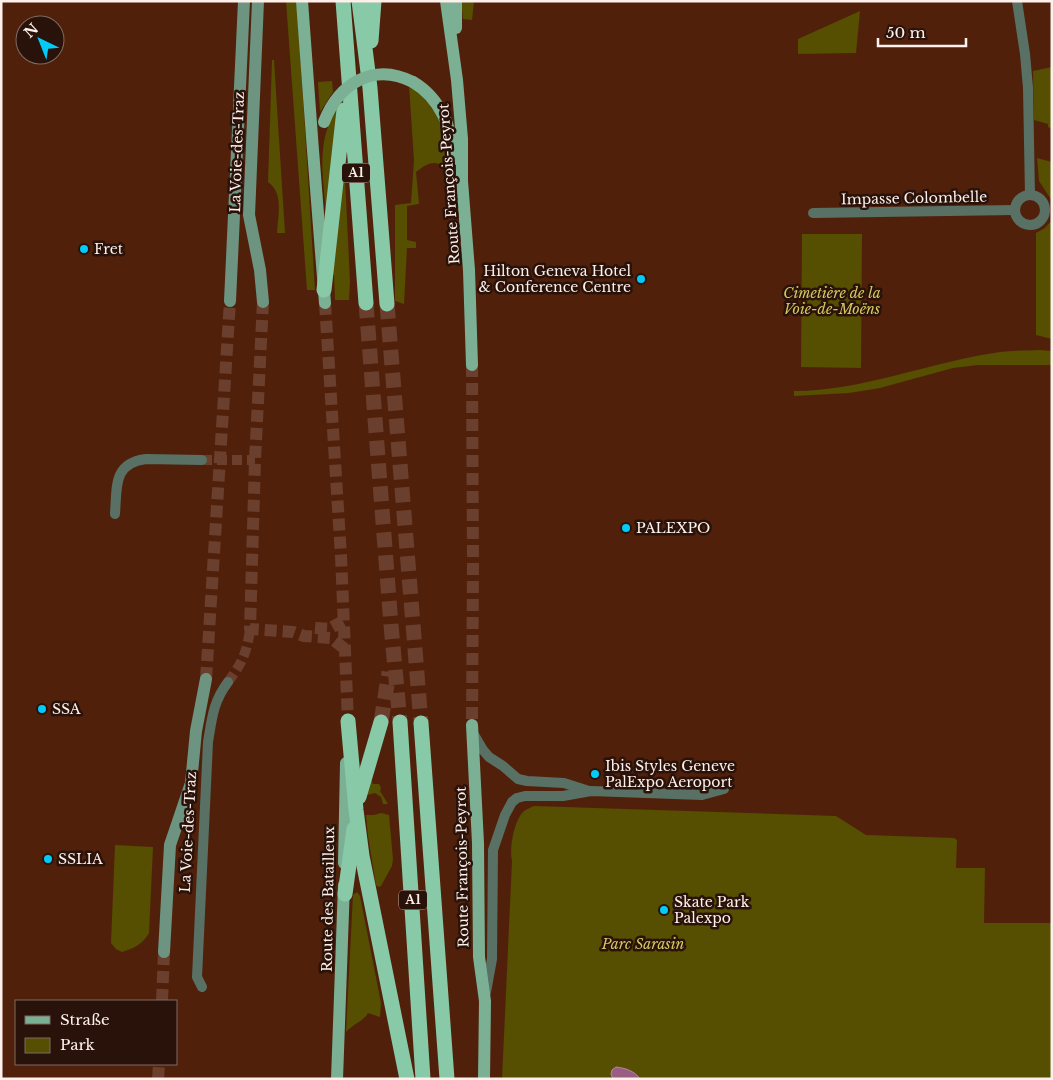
<svg xmlns="http://www.w3.org/2000/svg" width="1053" height="1080" font-family="'Libre Baskerville',serif">
<rect width="100%" height="100%" fill="#51200b"/>
<g fill="#564e01">
<polygon points="286,1 297,1 315,290 307,290"/>
<polygon points="461,1 474,1 472,20 463,19"/>
<polygon points="860,11 856,53 798,54 798,39"/>
<path d="M272,60H274L285,233H277C278,216 284,193 268,182Z"/>
<polygon points="1052,67 1052,129 1048,127 1048,124 1034,120 1033,71"/>
<polygon points="332,81 333,92 320,112 318,82"/>
<path d="M409,85C414,89 421,92 426,97C444,114 450,145 450,169C435,160 430,161 416,172L419,204L407,206V240L416,242V248H407L404,304L395,301V205L411,203L414,161Z"/>
<path d="M338,105L326,213C324,185 318,154 328,127C330,120 334,112 338,105Z"/>
<polygon points="344,157 350,282 349,300 335,300 334,275 331,274"/>
<polygon points="1037,158 1052,162 1052,201 1039,181"/>
<polygon points="1052,220 1052,339 1036,335 1036,233 1045,228"/>
<polygon points="802,234 862,234 861,368 801,367"/>
<path d="M1040,350L1052,351V365H978L953,368L880,388L849,393L794,396V391C862,391 927,363 994,353C1009,350 1025,351 1040,350Z"/>
<polygon points="369,780 372,781 373,784 379,784 381,788 380,791 388,804 383,804 381,797 375,793 367,795"/>
<path d="M534,806L836,816L866,835L954,838L957,840L956,868H985L984,923H1052V1079H502L512,861C509,849 514,821 523,812C526,809 530,808 534,806Z"/>
<polygon points="381,813 389,815 393,859 392,866 381,886 378,887 376,885 368,836 366,815 374,815"/>
<path d="M115,845L153,847L149,933C143,944 134,948 122,952L116,949L111,943Z"/>
<path d="M357,892L360,896L381,1003L380,1017L368,1013C364,1021 353,1024 346,1032L353,895Z"/>
</g>
<path fill="#995c83" stroke="#b788a2" d="M616,1067C625,1068 635,1071 640,1079H613L611,1074L612,1070Z"/>
<g fill="none" stroke-linecap="round" stroke-linejoin="round">
<g stroke="#6b3f2d" stroke-width="10" stroke-dasharray="10 5" stroke-linecap="butt">
<polyline points="202,460 255,460"/>
<path d="M228,682C242,663 247,653 250,629"/>
</g>
<g stroke="#6b3f2d" stroke-width="12" stroke-dasharray="12 6" stroke-linecap="butt">
<polyline points="263,302 255,460 250,629 293,632 304,636 331,638 345,649"/>
<polyline points="315,628 329,629 345,620"/>
<polyline points="206,679 230,301"/>
<polyline points="162,1001 164,952"/>
<polyline points="158,1079 159,1064"/>
</g>
<g stroke="#6b3f2d" stroke-width="12" stroke-dasharray="12 6" stroke-linecap="butt">
<polyline points="325,303 341,556 348,721"/>
<polyline points="472,365 473,567 472,725"/>
</g>
<g stroke="#6b3f2d" stroke-width="15" stroke-dasharray="15 8" stroke-linecap="butt">
<polyline points="366,303 391,625 400,722"/>
<polyline points="387,304 421,723"/>
<polyline points="381,722 389,672"/>
</g>
<g stroke="#587164" stroke-width="10">
<polyline points="1017,1 1025,54 1028,88 1030,195"/>
<circle cx="1030" cy="210" r="15"/>
<polyline points="813,213 1015,210"/>
<path d="M115,514C117,487 113,463 146,459L202,460"/>
<polyline points="473,733 483,750 489,757 503,766 518,779 527,781 564,783 589,791"/>
<path d="M202,987L197,977L208,742C212,718 213,702 228,682"/>
<polyline points="486,992 492,959 493,850 505,815 512,802 517,798 525,796 563,796 591,791 702,795 724,789"/>
</g>
<g stroke="#6c9480" stroke-width="12">
<polyline points="258,1 249,215 260,270 263,302"/>
<polyline points="230,301 244,1"/>
<polyline points="164,952 170,845 191,783 196,731 206,679"/>
</g>
<g stroke="#7bb095" stroke-width="12">
<path d="M302,1C309,102 317,202 325,303"/>
<polyline points="446,1 457,80 462,139 462,181 469,270 472,365"/>
<polyline points="456,1 456,28"/>
<path d="M413,82C442,99 450,128 457,159"/>
<polyline points="472,725 478,843 479,957 485,1001 484,1079"/>
<polyline points="344,863 346,763"/>
<polyline points="337,1079 344,885"/>
</g>
<g stroke="#88c9a8" stroke-width="15">
<polyline points="343,1 366,303"/>
<polyline points="359,1 370,88 387,304"/>
<polyline points="371,41 374,1"/>
<polyline points="324,290 344,110"/>
<polyline points="348,721 356,810 362,856 407,1079"/>
<polyline points="400,722 423,1079"/>
<polyline points="421,723 447,1079"/>
<polyline points="359,797 381,722"/>
<polyline points="345,894 354,829"/>
</g>
<path stroke="#7bb095" stroke-width="12" d="M324,122C339,83 374,62 413,82"/>
</g>
<g fill="#02cbf9" stroke="#281209" stroke-width="2">
<circle cx="84" cy="249" r="5"/>
<circle cx="641" cy="279" r="5"/>
<circle cx="626" cy="528" r="5"/>
<circle cx="42" cy="709" r="5"/>
<circle cx="595" cy="774" r="5"/>
<circle cx="48" cy="859" r="5"/>
<circle cx="664" cy="910" r="5"/>
</g>
<g text-anchor="middle" stroke-width="5" stroke-linejoin="round" paint-order="stroke">
<g fill="#281209" stroke="#beada7" stroke-width="1">
<rect x="342" y="163.5" width="28" height="19" rx="4"/>
<rect x="399" y="890.5" width="28" height="19" rx="4"/>
</g>
<g font-size="12" font-weight="bold" fill="#fef0eb">
<text x="356" y="177">A1</text>
<text x="413" y="904">A1</text>
</g>
<g font-size="14" fill="#fef0eb" stroke="#281209">
<text transform="translate(237 152) rotate(-88)" y="5">La Voie-des-Traz</text>
<text transform="translate(449 184) rotate(-94)" y="5">Route François-Peyrot</text>
<text transform="translate(914 198) rotate(-1)" y="5">Impasse Colombelle</text>
<text transform="translate(188 832) rotate(-87)" y="5">La Voie-des-Traz</text>
<text transform="translate(462 867) rotate(-91)" y="5">Route François-Peyrot</text>
<text transform="translate(328 899) rotate(-89)" y="5">Route des Batailleux</text>
</g>
<g font-size="14" fill="#fef0eb" stroke="#281209" text-anchor="start">
<text x="94" y="254">Fret</text>
<text x="631" y="276" text-anchor="end">Hilton Geneva Hotel<tspan x="631" dy="16">&amp; Conference Centre</tspan></text>
<text x="636" y="533">PALEXPO</text>
<text x="52" y="714">SSA</text>
<text x="605" y="771">Ibis Styles Geneve<tspan x="605" dy="16">PalExpo Aeroport</tspan></text>
<text x="58" y="864">SSLIA</text>
<text x="674" y="907">Skate Park<tspan x="674" dy="16">Palexpo</tspan></text>
</g>
<g font-size="14" font-style="italic" fill="#d5c861" stroke="#281209">
<text x="832" y="298">Cimetière de la<tspan x="832" dy="16">Voie-de-Moëns</tspan></text>
<text x="643" y="949">Parc Sarasin</text>
</g>
</g>
<rect width="1053" height="1080" fill="none" stroke="#fef0eb" stroke-width="5"/>
<rect x="15" y="1000" width="162" height="65" fill="#281209" stroke="#7e6b63"/>
<rect x="25" y="1016" width="25" height="8" fill="#7bb095" stroke="#7e6b63"/>
<text x="60" y="1025" font-size="15" fill="#fef0eb">Straße</text>
<rect x="25" y="1038" width="25" height="15" fill="#564e01" stroke="#7e6b63"/>
<text x="60" y="1050" font-size="15" fill="#fef0eb">Park</text>
<g transform="translate(40 40) rotate(317)"><circle r="24" fill="#281209" stroke="#7e6b63"/>
<path d="M0-4L9 19L0 12L-9 19Z" fill="#02cbf9"/>
<text y="-8" font-size="14" font-weight="bold" text-anchor="middle" fill="#fef0eb">N</text>
</g>
<path d="M878 38v8h88v-8" fill="none" stroke="#fef0eb" stroke-width="2.5"/>
<text x="886" y="38" font-size="15" fill="#fef0eb" stroke="#281209" stroke-width="4" paint-order="stroke">50 m</text>
</svg>
